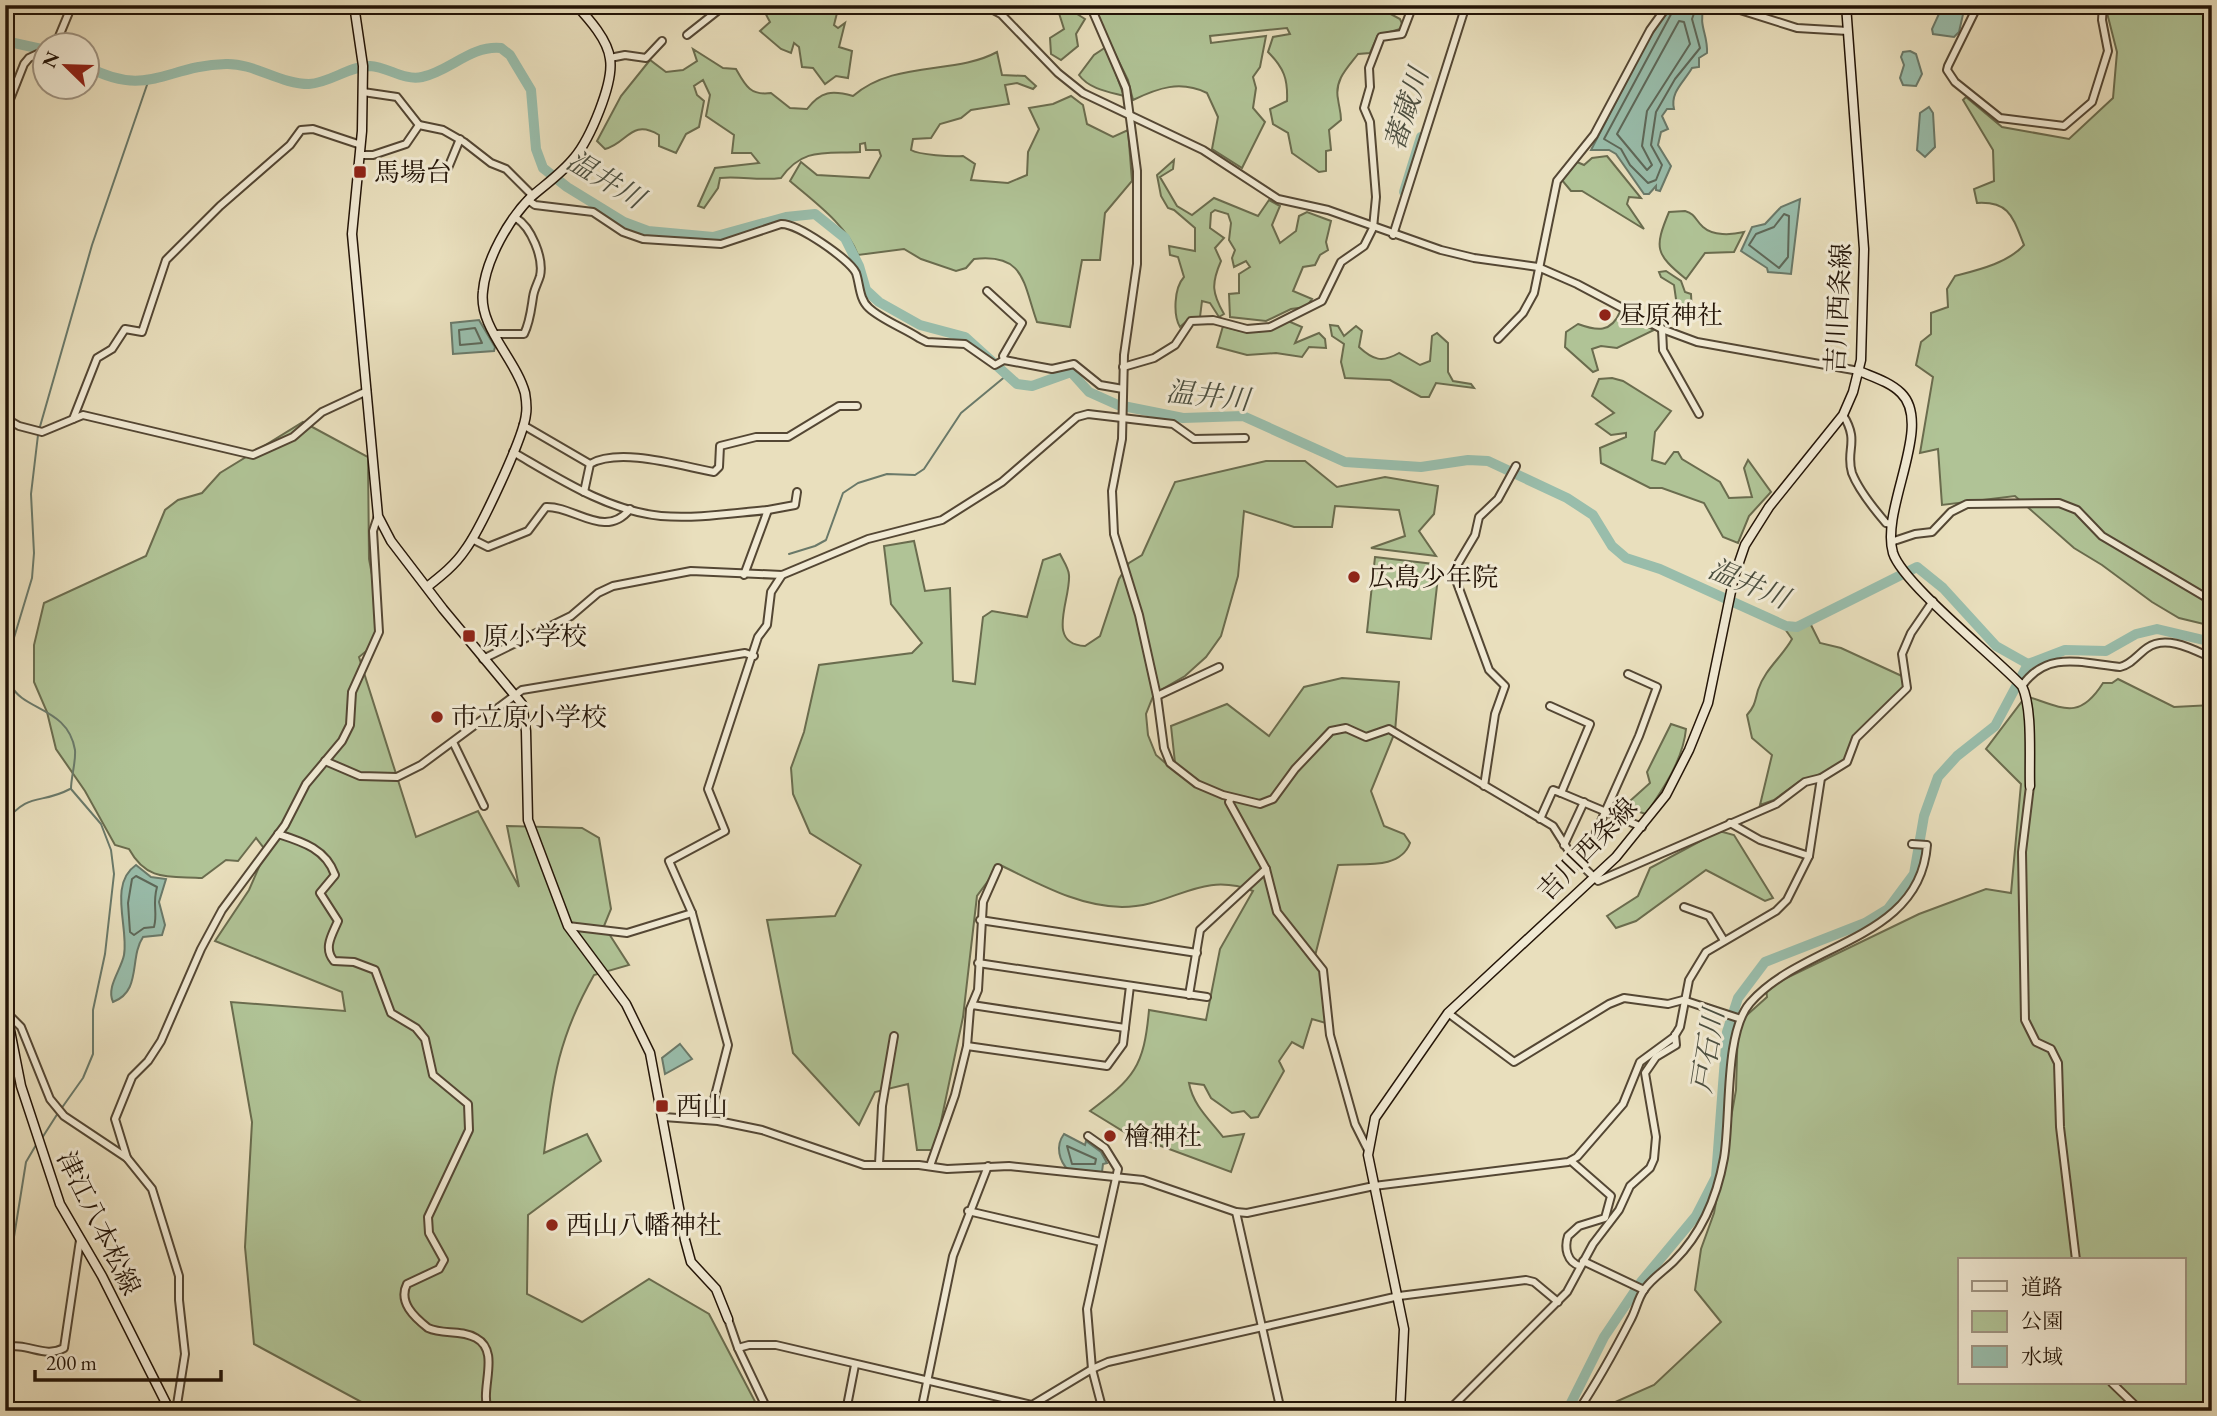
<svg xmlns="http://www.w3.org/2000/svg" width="2217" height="1416" font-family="'EB Garamond','Noto Serif JP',serif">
<rect width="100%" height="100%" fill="#e9dfbd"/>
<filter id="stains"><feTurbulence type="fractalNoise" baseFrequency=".00286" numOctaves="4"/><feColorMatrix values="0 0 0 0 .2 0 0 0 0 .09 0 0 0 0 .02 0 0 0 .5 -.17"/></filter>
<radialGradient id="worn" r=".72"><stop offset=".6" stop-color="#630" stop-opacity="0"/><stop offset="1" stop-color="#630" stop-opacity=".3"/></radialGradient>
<g fill="#b0c396" stroke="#6a6c4e" stroke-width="2" fill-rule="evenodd">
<polygon points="761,5 839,5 834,25 838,28 845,23 839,47 852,51 848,78 836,76 825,84 813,68 802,67 799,47 794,43 791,53 781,49 760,31 770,22"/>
<path d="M1140,5H1374L1400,19L1404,28L1378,35L1370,53L1358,54C1348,67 1334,80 1338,99C1339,107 1341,112 1341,120L1329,130L1331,150L1326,151V171L1319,172L1292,153L1288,133L1273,124L1270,109L1287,101C1288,79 1284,68 1268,52L1273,37L1290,34L1287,28L1210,36L1211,43L1266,36L1260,67L1253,77L1256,88L1253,108L1265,122L1242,168L1212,149L1218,117L1207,93C1180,80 1158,88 1133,100L1128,80L1097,17L1094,6L1113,14L1139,11Z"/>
<path d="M2105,5H2212V626L2179,618L2152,602L2102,565L2074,548L2015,496L1942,505L1938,449L1920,453L1933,377L1916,365L1921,342L1931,334V313L1948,307L1947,289L1955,276C1978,270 2008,263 2024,245C2013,218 2010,201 1977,203L1974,189L1994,181L1993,150L1963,100L1966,97L2002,127L2069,139L2113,98L2117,52Z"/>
<polygon points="1066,7 1085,19 1076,34 1078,46 1061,60 1051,54 1050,38 1064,29 1058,10"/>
<path d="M1106,47L1124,96C1109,92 1089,89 1079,75L1094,55Z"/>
<path d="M693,49L723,68L736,69C745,85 750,96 771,93L790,108L807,109C821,91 832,90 853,96C894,60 955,75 997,52L1002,75L1025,76L1036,86L1033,89L1017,83L1005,85L1009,104L971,110L961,118L940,124L931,138L913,139L911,150C919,155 952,157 963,156L975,164L971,180L1008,183L1027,175L1028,152L1039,129L1029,108L1053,104L1071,96L1083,105L1087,124L1113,137L1128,130L1132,181L1105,213L1100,260H1082L1070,327L1037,322C1023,283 1025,253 974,259L966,268L956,271L921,259L904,249L858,255C847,225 813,201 790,181L801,162L817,175L869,178L881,156L879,150H866L865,143L860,144V152C825,154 803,147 781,178C760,181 741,176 720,178L718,188L704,208L698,206L715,168L759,163L751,153H732L734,135L706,116L710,95L703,80L694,86L697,95L704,101L699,127L686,134L676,153L659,146V135C631,118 627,144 605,149L597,141L621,96L650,60L666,72L683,70L697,61Z"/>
<polygon points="1607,156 1641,198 1629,197 1627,204 1644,229 1582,191 1571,191 1561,179 1577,162 1584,165 1592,158"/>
<path d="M1174,160L1173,169L1160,177L1177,206L1192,215L1214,198L1258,216L1269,200L1280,206L1272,225L1280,243L1296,231L1299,216L1307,212L1331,221L1326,242L1328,250L1320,255L1315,265L1303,267L1293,291L1312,299L1306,307L1291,309L1266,321L1230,317L1229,294L1239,293V274L1250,267L1246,261L1234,267L1232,258L1235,250L1229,240L1231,223L1228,214L1215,210L1211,213L1210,228L1224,238L1215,248L1221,261C1211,284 1212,293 1224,314L1219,317L1210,303L1202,301L1200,317L1189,319L1180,327C1173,315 1174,288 1184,277L1178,257L1170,255L1169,246L1195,251V228L1174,210L1168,208L1161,196L1157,175Z"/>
<path d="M1685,211C1696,214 1695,220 1703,227C1713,236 1731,235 1744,232L1734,252L1705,253L1686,279C1655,254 1654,248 1669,212Z"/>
<polygon points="1666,271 1681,281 1685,292 1691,294 1692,314 1678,313 1674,285 1661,277 1659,272"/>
<path d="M1620,312L1654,330L1617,348L1601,346L1592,349L1598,370L1593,372L1565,347L1566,332L1578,324C1597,331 1611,333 1620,312Z"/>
<path d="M1288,321L1302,327L1295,343L1319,333L1325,339L1326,348L1309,347L1302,357L1276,353L1247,355L1217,347L1223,326C1249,335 1264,333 1288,321Z"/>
<path d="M1330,325L1338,326L1344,336L1356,326L1362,331L1359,347C1373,360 1382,363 1399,353L1420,365L1430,361L1432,336L1437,333L1448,343V372L1453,381L1471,384L1474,388L1436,383L1429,397H1421L1390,380L1345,378L1341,362L1344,344L1332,336Z"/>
<polygon points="1612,378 1623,381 1671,411 1655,432 1652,460 1665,464 1674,452 1678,452 1682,459 1720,482 1729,498 1752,497 1744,468 1748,460 1771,492 1749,516 1738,543 1723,537 1704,503 1662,488 1650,488 1601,463 1600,448 1626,437 1626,433 1611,435 1596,424 1614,413 1592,396 1599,379"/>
<path d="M303,422L368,457L369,559L380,617L375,644L359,657L416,837L478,811L519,887L507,826L582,828L599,838L611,909L604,926L629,965L594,975C557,1040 553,1081 544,1153L587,1134L601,1161L528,1215L527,1294L582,1322L649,1279L709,1314L760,1411H378L254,1344L245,1247L252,1122L231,1002L345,1011L342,992L215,941L249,890L266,851L256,838L238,861L226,860L202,878C170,876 147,882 129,849L115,845L85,791L56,749L47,712L34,682V645L44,603L146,556L165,510L178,500L202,493L220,473Z"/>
<path d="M1266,461H1305L1337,487L1385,477L1438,486L1434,514L1419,531L1436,556L1371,548L1405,536L1399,510L1335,506L1332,527H1294L1244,511L1238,576L1221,636L1206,657L1185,676L1154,694L1146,714L1148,735L1156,755L1176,772L1171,726L1227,704L1269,736L1304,687L1342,678L1399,682L1395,732L1371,791L1384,826L1404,834L1410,843C1400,870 1363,863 1338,865L1315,956L1325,976L1329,1024L1312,1019L1303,1048L1292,1042L1279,1061L1284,1071L1258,1117L1251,1118L1244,1111L1232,1113L1211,1098L1204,1085L1189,1083C1193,1105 1209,1119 1223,1137L1244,1134L1231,1172L1126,1133L1090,1111C1134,1078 1144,1067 1149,1010L1206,1020L1220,949L1253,891C1200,870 1173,907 1122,907C1077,906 1040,884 1000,865L977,896L963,1017L935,1150H917L908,1084L875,1092L859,1125L793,1053L767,920L835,916L861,865L810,833L793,794L791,768L804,732L819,665L912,653L922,643L891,604L884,546L914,541L925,591L950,588L953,681L975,684L983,617L992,611L1027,617L1043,560L1060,554C1063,560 1069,569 1069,575C1071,599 1045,644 1085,646L1100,636L1119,579L1129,563L1142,555L1175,482Z"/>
<polygon points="1375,557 1434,564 1439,568 1431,639 1367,632"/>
<path d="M1810,623L1820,643L1841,648L1904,677V688L1855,734L1848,758L1821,775L1800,781L1774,800L1760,805L1772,755L1752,738L1747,715C1755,706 1755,701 1758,690C1765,669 1782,657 1792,639L1785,629Z"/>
<path d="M2118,679L2174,707L2212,705V1411H1595L1654,1385L1721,1322L1695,1290L1701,1249L1714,1213L1736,1090L1738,1023L1767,997L1766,988L1919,914L1986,889L2011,893L2021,784L1986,749L2026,696C2063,708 2079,721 2103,683H2112ZM1960,1260H2184V1383H1960Z"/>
<path d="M1671,724L1686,729C1683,760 1663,789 1646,814L1630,809V801L1650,783L1647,772Z"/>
<polygon points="1719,831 1734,835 1773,898 1765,901 1706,870 1636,921 1616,928 1607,916 1638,896 1650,868"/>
</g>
<g fill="#99bdab" stroke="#6a7969" stroke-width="2">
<path d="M1670,5L1704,6C1698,27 1708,33 1707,53L1699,58V67L1692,68C1684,82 1670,92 1674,109H1667L1662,116L1668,129L1661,132L1658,145L1671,166L1660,191L1656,190V186L1649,194H1644L1616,154L1609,150H1591L1646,44Z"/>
<polygon points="1943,5 1971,5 1964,10 1959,32 1954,37 1933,34 1932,29"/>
<polygon points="1910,51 1916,54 1922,74 1916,86 1903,85 1900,78 1904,65 1901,57 1903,52"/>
<polygon points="1929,107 1933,113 1935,147 1925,157 1917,150 1920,113"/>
<polygon points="1800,199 1791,274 1768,272 1767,268 1741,251 1752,227 1765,224 1781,207"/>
<polygon points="479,320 495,347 494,351 453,354 451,323"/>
<path d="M136,865L151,877L166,879L159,902L165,925L162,935L143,937C129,958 142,991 113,1002C106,987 121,970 124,955C129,928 108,884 136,865Z"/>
<polygon points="680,1044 692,1059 665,1074 662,1058"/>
<path d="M1064,1134L1085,1145L1086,1141L1101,1152L1107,1163L1103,1164L1102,1172L1069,1171C1059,1161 1055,1146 1064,1134Z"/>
</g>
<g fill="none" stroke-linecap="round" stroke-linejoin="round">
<g stroke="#5e6859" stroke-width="2">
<polyline points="1676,5 1604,139 1621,149 1630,165 1648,183 1656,180 1662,165 1651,145 1656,112 1675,79 1700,48 1692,19 1697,5"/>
<polygon points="1679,21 1684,22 1690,44 1647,111 1642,146 1652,165 1647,170 1617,134"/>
<polygon points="1784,214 1789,216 1788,257 1779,268 1749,245 1756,234 1774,227"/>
<polygon points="475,328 482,343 460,345 459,330"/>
<path d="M136,876L157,887C152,905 158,912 154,927L144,928L134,935L130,932L128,903L132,879Z"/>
<polygon points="1067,1146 1096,1159 1095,1164 1072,1164"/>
</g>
<g stroke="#6a7969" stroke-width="2">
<polyline points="39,430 92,245 148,82"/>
<path d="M38,435L31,494L34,553L32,578L13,641L11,685C23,711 68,707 75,750C76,762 71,777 71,789L101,824L111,850L114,874L105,954L93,1010V1054L83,1078L61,1109"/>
<polyline points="789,554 815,546 826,540 843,493 858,483 887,474 915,475 924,469 961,413 1007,375"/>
<path d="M5,822C30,791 40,805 70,789"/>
<polyline points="42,1138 58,1113"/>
<polyline points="5,1293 26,1162 36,1145"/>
</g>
<g stroke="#99bdab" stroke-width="10">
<polyline points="5,41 46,50"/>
<path d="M88,67C148,99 167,65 226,64C254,63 280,84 309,84C330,83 349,66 370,66C388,67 404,81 422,77C450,71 471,45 501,48L510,55L531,90L536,149L543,168L567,187L624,222L648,231L713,237L786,217L815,214L845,238L859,266L866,290L879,302L920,325L965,337L1017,384L1032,386L1071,372L1089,392L1118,405L1183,418L1243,416L1345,462L1421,467L1468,460L1488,461L1567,498L1593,515L1612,546L1626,558L1660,569L1786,626L1797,627L1917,567L1943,588L1996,646L2028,664"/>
<polyline points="1404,192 1421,137"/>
<polyline points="2028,664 2065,650 2106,651 2136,634 2157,629 2212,642"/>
<polyline points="1567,1411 1604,1337 1641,1282 1696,1216 1716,1177 1727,1032 1738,998 1765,962 1865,923 1888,909 1914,874 1924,816 1938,777 1957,756 1995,726 2028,664"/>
</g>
<g stroke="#544734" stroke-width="10">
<g id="street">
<polyline points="984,5 1001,14 1058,73 1083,93 1203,150 1278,199 1328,210 1441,250 1474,258 1538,267 1577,284 1662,329 1697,342 1859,371"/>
<polyline points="1090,5 1126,88 1137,171 1137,264 1124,355 1122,439 1112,491 1114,534 1139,615 1157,696 1164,748 1170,763 1197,784 1223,795 1260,804 1273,799 1295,769 1331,731 1346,728 1366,737 1389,729 1553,826 1572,856 1598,881 1776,804 1805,782 1821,778 1847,762 1856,738 1907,688 1902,654 1911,633 1933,601"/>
<polyline points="1711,5 1740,10 1797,28 1848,31"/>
<polyline points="1978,5 1948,66 1947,70 1955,82 2000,118 2064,126 2092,102 2108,51 2102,20 2103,5"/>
<polyline points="687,35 725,5"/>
<polyline points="55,46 72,5"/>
<polyline points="610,58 625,55 646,58 662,41"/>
<polyline points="363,92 397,97 419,125"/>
<polyline points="5,112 24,64 29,58 46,50"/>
<polyline points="360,155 373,155 406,144 419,125 443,130 464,142 491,163 506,169 533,196"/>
<polyline points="448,168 460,139"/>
<path d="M528,200L535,205L593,212L623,232L643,239L721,244L781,224C797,223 849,259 856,273C860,285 859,299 869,308C882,320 904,328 919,338L927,342L965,344L995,365L1004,360L1052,369L1074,364L1100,385L1123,389"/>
<polyline points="1393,235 1466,5"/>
<polyline points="987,291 1022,323 1003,356 1004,360"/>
<polyline points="1662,329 1663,350 1699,414"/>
<path d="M495,334H524C530,322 531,310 533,297C534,289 538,283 540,276C544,258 531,227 516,218"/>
<polyline points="1498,339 1523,313 1534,293 1557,181 1594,135 1650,30 1668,5"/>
<polyline points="1123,367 1154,358 1175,345 1191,321 1213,320 1247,329 1270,327 1322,301 1341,262 1364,246 1373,228 1376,197 1370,122 1364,108 1370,87 1369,68 1381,37 1402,34 1413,5"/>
<path d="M1843,415C1860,442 1845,450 1852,473C1859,491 1874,509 1886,523L1891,524"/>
<polyline points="5,418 19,426 42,432 83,415 253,455 293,437 322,412 367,391"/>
<polyline points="73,419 97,358 112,349 125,329 142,332 166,260 220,206 290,145 301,130 313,129 361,145"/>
<polyline points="523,425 590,464"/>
<path d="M513,452C558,478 608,511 661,516C696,519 733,513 768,510L744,575"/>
<path d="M584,492L590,464C620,447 681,466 714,472L719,467L720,446L756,437H788L839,406H857"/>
<polyline points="768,510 795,505 797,492"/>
<path d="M472,539L488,547L528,531L546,507C575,506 605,540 630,509"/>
<polyline points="1891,542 1915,534 1932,532 1951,512 1967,504 2059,503 2077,510 2102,536 2212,601"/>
<polyline points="483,659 571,616 598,593 613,586 691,571 782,575 868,539 942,520 1002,482 1077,417 1088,414 1173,424 1194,439 1245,438"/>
<path d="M2022,686C2047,650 2081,663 2120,667C2132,664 2137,655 2147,648C2166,634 2194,650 2212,658"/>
<polyline points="1157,696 1219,667"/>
<polyline points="1550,706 1590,724 1561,793 1642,827"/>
<polyline points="453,742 484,806"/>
<polyline points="325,761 360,776 397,777 421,765 522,690 745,653 754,656"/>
<polyline points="1484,786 1495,714 1505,686 1489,670 1453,572 1475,535 1479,517 1498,499 1516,466"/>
<polyline points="2030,786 2022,852 2025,1020 2036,1042 2051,1049 2058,1063 2060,1127 2076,1260"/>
<polyline points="1231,798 1229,802 1266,869 1277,912 1323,970 1330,1035 1355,1124 1368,1150"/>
<polyline points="1540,819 1553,790 1561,793"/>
<polyline points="1730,823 1760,840 1809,856"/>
<path d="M278,834C303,842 326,849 335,875L320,893L338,921C332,935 323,948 334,961L354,962L375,970L391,1013L416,1028L425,1039L433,1075L468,1104L469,1130L428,1217L429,1233L444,1260L439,1269L407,1284C398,1302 414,1317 428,1328C443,1335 460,1329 476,1338C502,1352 478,1391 489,1411"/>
<polyline points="1564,845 1584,802"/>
<polyline points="1581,866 1639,736 1657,687 1628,674"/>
<polyline points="1684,907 1709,916 1723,939"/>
<polyline points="980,920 1197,953"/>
<polyline points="568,926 627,933 692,913"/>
<polyline points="978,963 1207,997"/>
<polyline points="1189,995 1200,930 1266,869"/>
<polyline points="972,1005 1125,1028"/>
<polyline points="7,1013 21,1027 50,1099 64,1116 127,1158 152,1189 179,1276 179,1300 185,1354 176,1411"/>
<polyline points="1448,1013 1514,1062 1609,1004 1624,998 1668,1004 1683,1000 1738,1018"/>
<polyline points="967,1046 1107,1066 1123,1044 1130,986"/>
<polyline points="710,1115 728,1045 692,913 669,861 725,831 708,789 758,637 767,625 771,592 782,575"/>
<polyline points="664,1117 718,1121 762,1130 864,1165 919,1165 947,1169 1009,1166 1143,1180 1236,1212 1247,1213 1374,1186 1568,1162 1577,1157 1623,1104 1640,1062 1674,1037 1680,1027 1689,980 1706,952 1776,911 1787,900 1809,856 1821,778"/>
<polyline points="1088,1136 1105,1148 1118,1169 1087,1309 1092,1369 1103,1411"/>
<polyline points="127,1158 115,1119 132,1077 148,1061 161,1041 201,949 222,910 285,825 306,784 342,741 350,725 352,692 379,632 373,531 378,516"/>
<path d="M1571,1161L1611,1196L1605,1218L1579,1226L1568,1236C1564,1248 1567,1262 1580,1266"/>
<polyline points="879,1164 882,1106 894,1036"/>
<polyline points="930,1166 955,1095 967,1046 970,1009 978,990 983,902 998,868"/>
<polyline points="968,1211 1101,1242"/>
<polyline points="1236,1212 1281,1411"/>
<polyline points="1583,1261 1644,1290"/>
<polyline points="728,1319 738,1348 768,1411"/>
<path d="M5,1348C26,1341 44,1359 64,1348L80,1240"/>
<polyline points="738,1348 749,1345 776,1345 1032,1405 1092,1369 1108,1362 1399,1296 1526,1280 1534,1282 1558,1302"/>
<polyline points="2112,1383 2141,1411"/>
<polyline points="846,1411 855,1365"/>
<polyline points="921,1411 953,1256 988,1166"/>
<polyline points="1448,1411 1567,1292 1593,1244 1619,1210 1630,1186 1650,1168 1654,1159 1656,1137 1645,1073 1656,1057 1676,1045 1675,1035"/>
<path d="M1578,1411C1598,1381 1615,1350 1631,1319C1636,1310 1638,1298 1644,1290C1651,1279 1665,1270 1674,1261C1703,1232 1717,1197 1724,1158C1731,1117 1724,1033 1750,1003C1803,942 1920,941 1927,845L1912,844"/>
</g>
</g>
<g stroke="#231407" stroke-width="11">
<g id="secondary">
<polyline points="354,5 363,66 362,131 352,234 378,516 391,541 443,609 522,704 526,731 528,820 568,926 626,1004 650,1053 685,1240 691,1262 716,1289 728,1319"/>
<path d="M1859,371C1873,377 1890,382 1901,393C1934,425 1880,509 1893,553C1903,584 1995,657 2022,686C2033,709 2029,758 2030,786"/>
<path d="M427,587C441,576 455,565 465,550C480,530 524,437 526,414C527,408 526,399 525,393C516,359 478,327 483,291C486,259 509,219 531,197C546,184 562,173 574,158C590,139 614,83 610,59C608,40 589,19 576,5"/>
<polyline points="5,1005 21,1086 60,1204 102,1276 170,1411"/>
<polyline points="1400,1411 1404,1329 1368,1155 1375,1118 1448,1013 1616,857 1666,795 1689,750 1708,703 1734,577 1745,545 1769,507 1843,415 1853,392 1861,360 1864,249 1846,5"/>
</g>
</g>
<use href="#street" stroke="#f1ead4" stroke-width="6"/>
<use href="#secondary" stroke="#f1ead4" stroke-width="8"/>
</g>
<g fill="#8f2418" stroke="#f1ead4" stroke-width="2.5">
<rect x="353" y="165" width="14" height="14" rx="3.5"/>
<circle cx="1605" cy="315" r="7"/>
<circle cx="1354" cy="577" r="7"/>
<rect x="462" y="629" width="14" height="14" rx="3.5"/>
<circle cx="437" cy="717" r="7"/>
<rect x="655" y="1099" width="14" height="14" rx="3.5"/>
<circle cx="1110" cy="1136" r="7"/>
<circle cx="552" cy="1225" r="7"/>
</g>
<g text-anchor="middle" stroke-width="6" stroke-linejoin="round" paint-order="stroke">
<g font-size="26" fill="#231407" stroke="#f1ead4" text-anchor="start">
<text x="374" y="181">馬場台</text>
<text x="1619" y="324">昼原神社</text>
<text x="1368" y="586">広島少年院</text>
<text x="483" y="645">原小学校</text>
<text x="451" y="726">市立原小学校</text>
<text x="676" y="1115">西山</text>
<text x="1124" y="1145">檜神社</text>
<text x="566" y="1234">西山八幡神社</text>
</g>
<g font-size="26" fill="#231407" stroke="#f1ead4">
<text transform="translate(1838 308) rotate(-87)" y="9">吉川西条線</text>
<text transform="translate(1587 849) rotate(-46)" y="9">吉川西条線</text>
<text transform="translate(99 1223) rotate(64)" y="9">津江八本松線</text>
</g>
<g font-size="28" font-style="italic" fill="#4c4f40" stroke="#f1ead4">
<text transform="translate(1406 109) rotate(-72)" y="10">蕃蔵川</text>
<text transform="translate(606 179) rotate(31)" y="10">温井川</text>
<text transform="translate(1208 395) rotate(6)" y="10">温井川</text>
<text transform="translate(1749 583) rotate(23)" y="10">温井川</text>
<text transform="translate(1707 1051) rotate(-81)" y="10">戸石川</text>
</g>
</g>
<rect width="2217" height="1416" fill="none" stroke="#e9dfbd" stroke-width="28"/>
<rect x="7" y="7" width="2203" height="1402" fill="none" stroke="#231407" stroke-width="3.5"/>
<rect x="14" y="14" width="2189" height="1388" fill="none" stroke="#231407" stroke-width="2"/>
<rect x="1958" y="1258" width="228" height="126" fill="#f1ead4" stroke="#9f9482" stroke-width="2"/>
<rect x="1972" y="1281" width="35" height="10" fill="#f1ead4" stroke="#9f9482" stroke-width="2"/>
<text x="2021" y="1294" font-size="21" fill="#231407">道路</text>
<rect x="1972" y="1311" width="35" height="21" fill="#b0c396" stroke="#9f9482" stroke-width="2"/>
<text x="2021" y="1328" font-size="21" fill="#231407">公園</text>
<rect x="1972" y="1346" width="35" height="21" fill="#99bdab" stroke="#9f9482" stroke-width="2"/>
<text x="2021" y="1364" font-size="21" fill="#231407">水域</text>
<g transform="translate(66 66) rotate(293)"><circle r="33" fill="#f1ead4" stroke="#9f9482" stroke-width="2"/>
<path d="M0-5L12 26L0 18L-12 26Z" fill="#8f2418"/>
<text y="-10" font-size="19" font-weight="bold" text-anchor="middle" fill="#231407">N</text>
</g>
<path d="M35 1370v10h186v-10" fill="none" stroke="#231407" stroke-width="3.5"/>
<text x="46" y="1370" font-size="21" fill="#231407" stroke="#f1ead4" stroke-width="5" paint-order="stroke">200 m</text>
<rect width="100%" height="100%" filter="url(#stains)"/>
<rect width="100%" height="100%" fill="url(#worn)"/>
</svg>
